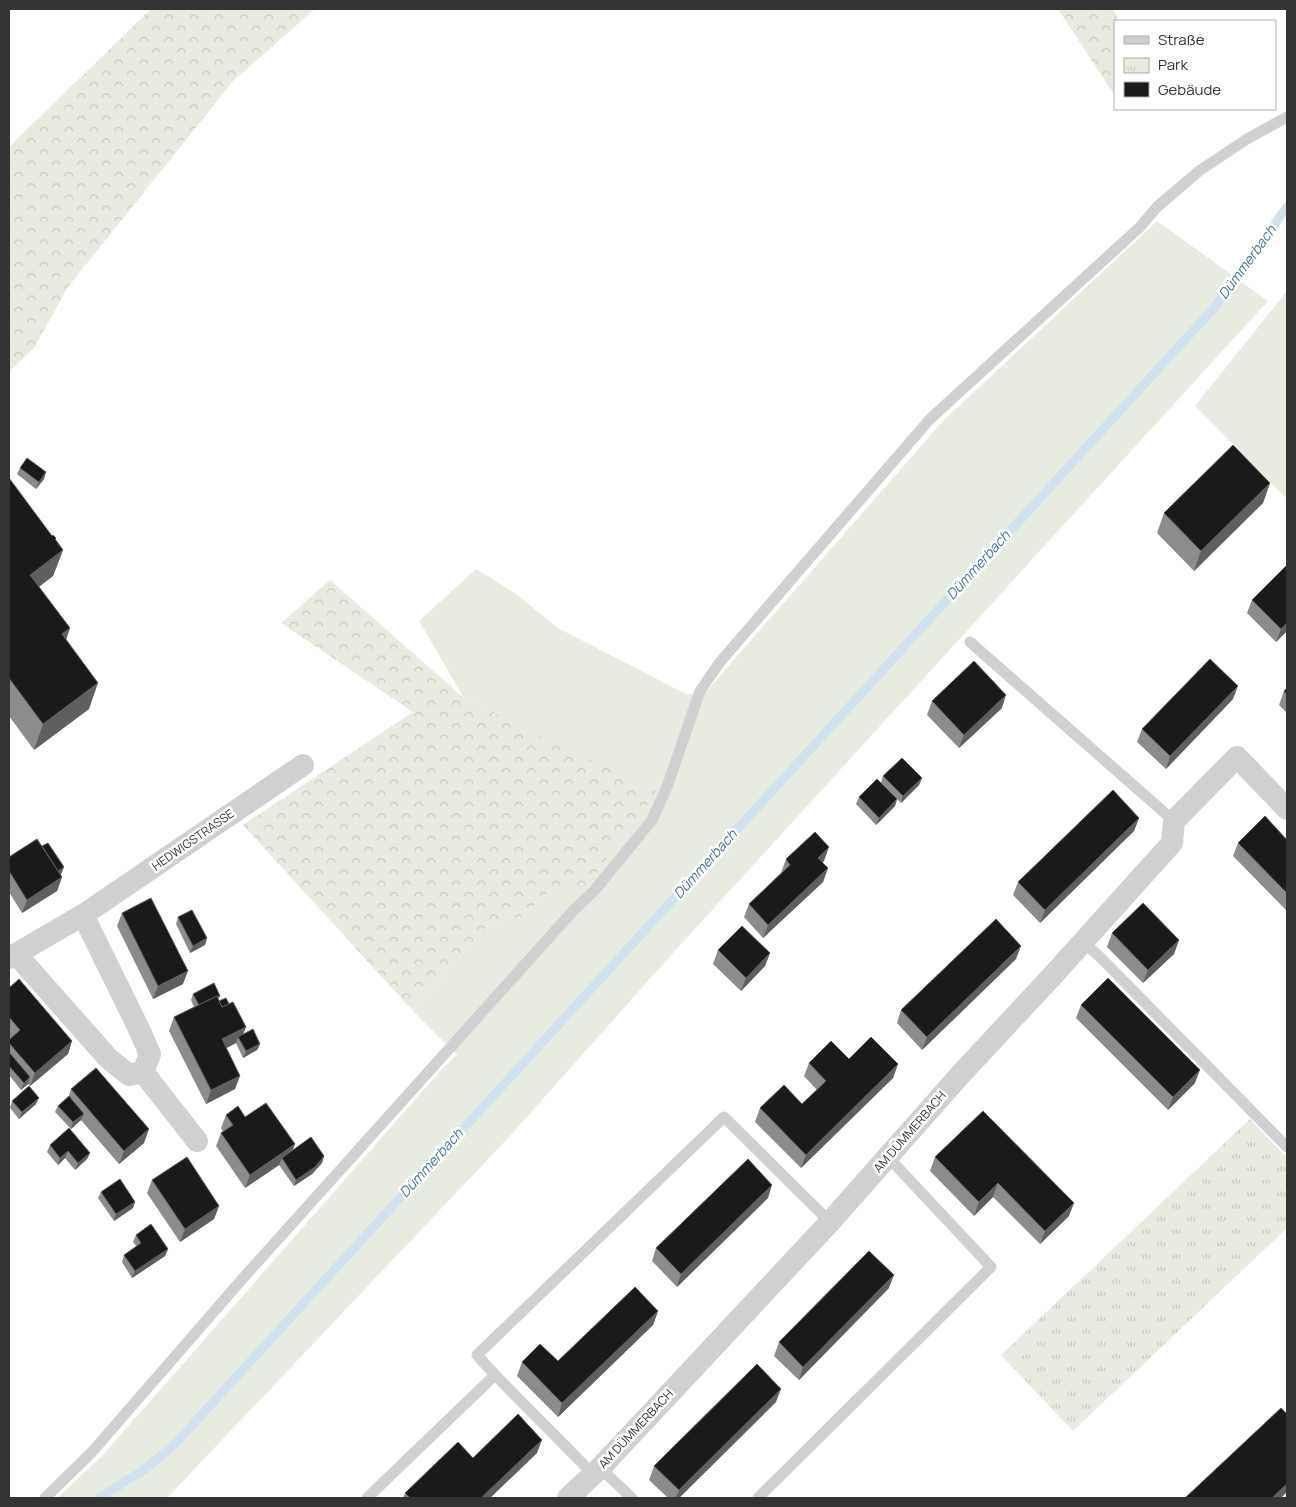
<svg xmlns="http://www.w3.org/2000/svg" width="1296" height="1507" font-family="Manrope,sans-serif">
<defs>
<pattern id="forest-crowns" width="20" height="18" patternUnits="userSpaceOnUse" patternTransform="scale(1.25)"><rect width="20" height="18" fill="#e6ecdf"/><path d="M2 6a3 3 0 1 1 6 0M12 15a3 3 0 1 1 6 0" fill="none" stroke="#c6cbc0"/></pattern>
<pattern id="park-tufts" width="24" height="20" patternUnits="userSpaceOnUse" patternTransform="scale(1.25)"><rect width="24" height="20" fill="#e6ecdf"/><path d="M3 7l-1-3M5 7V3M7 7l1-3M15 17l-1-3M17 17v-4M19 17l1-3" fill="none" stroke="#c6cbc0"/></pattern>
</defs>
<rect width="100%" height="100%" fill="#fff"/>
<g fill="#e6ecdf">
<polygon points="1157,221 1268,301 672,954 509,1137 167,1498 57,1498 102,1456 441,1070 457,1055 412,1010 491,922 522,917 657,793 464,698 419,621 476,569 516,594 558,628 686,694 705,693 943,421"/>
<polygon points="1287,291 1287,499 1195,406"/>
</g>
<g fill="url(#forest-crowns)">
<polygon points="151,9 315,9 233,81 68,287 34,348 9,372 9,147"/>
<polygon points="1058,9 1113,9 1119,21 1115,21 1115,96"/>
<polygon points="330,580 464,698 657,792 581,893 550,891 522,917 491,922 412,1010 243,825 413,712 281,623"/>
</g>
<polygon fill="url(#park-tufts)" points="1250,1119 1287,1158 1287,1228 1073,1431 1001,1355"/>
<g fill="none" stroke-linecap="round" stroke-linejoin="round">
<polyline stroke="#cfe2ee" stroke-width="9" points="99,1498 145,1469 174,1445 1213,309 1287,207"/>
<g stroke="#d0d0d0" stroke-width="11">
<polyline points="970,642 1174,821"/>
<polyline points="1083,942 1100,957 1287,1147"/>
<polyline points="495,1375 477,1355 724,1117 830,1222"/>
<polyline points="600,1468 632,1498"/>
<polyline points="45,1498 92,1452 244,1277 573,911 594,891 652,820 667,787 700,691 720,662 930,419 1140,227 1157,207 1199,171 1247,139 1287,117"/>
<polyline points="367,1498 495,1375 593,1474"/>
<polyline points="758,1498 991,1267 888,1157"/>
</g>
<g stroke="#d0d0d0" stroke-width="22">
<polyline points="83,915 139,1029 150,1054 143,1072"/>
<polyline points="16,954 108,1058 129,1075 143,1072"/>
<polyline points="9,958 83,915 303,765"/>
<polyline points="143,1072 197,1141"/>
<polyline points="568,1498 600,1468 830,1222 961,1074 1055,973 1172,843 1174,821 1237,757 1287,809"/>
</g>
</g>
<g fill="#8c8c8c">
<polygon points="20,468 44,479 36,489 17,474"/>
<polygon points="9,478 52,536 56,538 55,540 63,550 53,576 39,587 70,628 66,640 89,709 34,750 9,716"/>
<polygon points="1270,483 1263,503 1194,571 1157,533 1164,513"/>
<polygon points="1287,565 1287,631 1276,642 1247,613 1252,600"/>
<polygon points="1287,688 1287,713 1279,705 1284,691"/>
<polygon points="1233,699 1166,769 1137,742 1142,729"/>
<polygon points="932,701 1002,708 959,748 927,715"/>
<polygon points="883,776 922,778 919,785 901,803 897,799 895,806 876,825 856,804 859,797 881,783"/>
<polygon points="1139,818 1134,831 1040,923 1013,895 1018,882"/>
<polygon points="1287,840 1287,911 1233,856 1238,843"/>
<polygon points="9,857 64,867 61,874 60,875 62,877 57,891 22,913 9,892"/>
<polygon points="786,859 824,861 822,862 828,868 823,882 763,938 744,917 749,904 781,873"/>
<polygon points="122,913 183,984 153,999 117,926"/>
<polygon points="178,917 207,938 205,945 190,953 176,924"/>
<polygon points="1112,933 1179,940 1174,954 1143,983 1107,947"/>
<polygon points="718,950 770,953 765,966 741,991 713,964"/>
<polygon points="1016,959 922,1050 897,1023 901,1010"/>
<polygon points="9,988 72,1041 68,1054 30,1086 28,1084 21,1090 9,1075 9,1040 11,1039 9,1036"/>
<polygon points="193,994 220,996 218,999 219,1001 229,1004 246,1027 243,1034 260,1044 257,1050 243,1058 236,1043 226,1048 235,1089 206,1104 169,1031 174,1017 194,1007 191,1000"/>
<polygon points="1081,1005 1195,1083 1168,1110 1076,1018"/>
<polygon points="849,1059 898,1064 893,1078 801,1168 755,1122 760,1108 802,1104 817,1090 804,1076 809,1063"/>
<polygon points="71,1089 144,1143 119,1164 81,1120 71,1129 55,1112 58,1106 69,1096"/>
<polygon points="12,1101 36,1104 19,1119 10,1108"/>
<polygon points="983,1111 1069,1216 1040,1244 993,1197 974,1216 930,1171 935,1157"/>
<polygon points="226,1115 245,1117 292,1150 324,1156 322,1163 312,1174 294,1186 279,1165 245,1188 216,1146 221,1133 223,1131 221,1128"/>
<polygon points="50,1145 90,1153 87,1159 75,1170 65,1158 58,1165 47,1152"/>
<polygon points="152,1180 219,1206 214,1219 180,1242 147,1193"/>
<polygon points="101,1192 135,1202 133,1208 114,1221 98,1198"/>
<polygon points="768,1198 677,1287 652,1261 656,1248"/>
<polygon points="136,1235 168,1249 165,1256 132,1278 122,1262 124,1255 137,1247 133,1242"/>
<polygon points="889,1288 799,1380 774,1356 779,1342"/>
<polygon points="658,1311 653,1325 558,1417 517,1376 522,1362 558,1361"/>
<polygon points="776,1402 679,1498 668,1498 649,1480 654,1466"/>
<polygon points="537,1453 490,1498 403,1498 405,1493 473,1458"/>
</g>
<g fill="#5f5f5f">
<polygon points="46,472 44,479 36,489 39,482"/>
<polygon points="1270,483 1263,503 1194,571 1201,551"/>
<polygon points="56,538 47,562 63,550 53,576 21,600 30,575"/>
<polygon points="1287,623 1287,631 1276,642 1281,629"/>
<polygon points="70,628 61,654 62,634"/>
<polygon points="98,683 89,709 34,750 43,724"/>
<polygon points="1238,686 1233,699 1166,769 1170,756"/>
<polygon points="1006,695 1002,708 959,748 964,735"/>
<polygon points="922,778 919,785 901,803 903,796"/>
<polygon points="897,799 895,806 876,825 879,818"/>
<polygon points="1139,818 1134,831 1040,923 1045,910"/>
<polygon points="829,847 824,861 813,871 818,858"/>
<polygon points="64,867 61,874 51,881 53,874"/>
<polygon points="828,868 823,882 763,938 768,925"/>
<polygon points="62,877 57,891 22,913 27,900"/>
<polygon points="207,938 205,945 190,953 193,946"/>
<polygon points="1179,940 1174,954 1143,983 1148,970"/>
<polygon points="1021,946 1016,959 922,1050 927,1037"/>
<polygon points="770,953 765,966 741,991 746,978"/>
<polygon points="188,971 183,984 153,999 158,986"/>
<polygon points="246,1027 241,1040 238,1037 236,1043 217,1053 222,1039"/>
<polygon points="72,1041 68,1054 30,1086 35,1073"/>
<polygon points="260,1044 257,1050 243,1058 246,1051"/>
<polygon points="898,1064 893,1078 801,1168 806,1155"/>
<polygon points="1200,1070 1195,1083 1168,1110 1173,1097"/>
<polygon points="240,1076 235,1089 206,1104 211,1090"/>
<polygon points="30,1077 28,1084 21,1090 24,1083"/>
<polygon points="39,1098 36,1104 19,1119 22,1112"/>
<polygon points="84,1114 81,1120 71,1129 73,1122"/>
<polygon points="149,1129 144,1143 119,1164 124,1151"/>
<polygon points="295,1144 290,1158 282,1158 279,1165 245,1188 250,1175"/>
<polygon points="68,1151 65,1158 58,1165 60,1158"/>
<polygon points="90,1153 87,1159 75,1170 78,1163"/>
<polygon points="324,1156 322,1163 312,1174 294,1186 296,1180"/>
<polygon points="998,1183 993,1197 974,1216 979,1202"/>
<polygon points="772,1185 768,1198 677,1287 681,1274"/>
<polygon points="135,1202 133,1208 114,1221 116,1214"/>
<polygon points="1074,1203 1069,1216 1040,1244 1045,1231"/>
<polygon points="219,1206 214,1219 180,1242 185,1229"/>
<polygon points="168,1249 165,1256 132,1278 135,1271"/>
<polygon points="894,1275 889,1288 799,1380 803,1367"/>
<polygon points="658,1311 653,1325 558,1417 562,1403"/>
<polygon points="781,1389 776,1402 679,1498 676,1498 679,1490"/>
<polygon points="542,1440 537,1453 490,1498 481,1498"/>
<polygon points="1287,1484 1287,1492 1281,1498 1272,1498"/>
</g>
<g fill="#1a1a1a" stroke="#5f5f5f">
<polygon points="1233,445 1270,483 1201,551 1164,513"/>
<polygon points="27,458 46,472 39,482 20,468"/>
<polygon points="9,478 52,536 53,535 56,538 55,539 63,550 30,575 70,628 62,634 98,683 43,724 9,678"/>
<polygon points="1287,565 1287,623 1281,629 1252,600"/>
<polygon points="1210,659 1238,686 1170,756 1142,729"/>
<polygon points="974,661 1006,695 964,735 932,701"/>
<polygon points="1287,688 1287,695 1284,691"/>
<polygon points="902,758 922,778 903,796 883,776"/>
<polygon points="877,779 897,799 879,818 859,797"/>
<polygon points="1113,790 1139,818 1045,910 1018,882"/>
<polygon points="1265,816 1287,840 1287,893 1238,843"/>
<polygon points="815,832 829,847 818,858 828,868 768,925 749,904 790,865 786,859"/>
<polygon points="37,839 62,877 27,900 9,871 9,857"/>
<polygon points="48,843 64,867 58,871 42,846"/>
<polygon points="151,898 188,971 158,986 122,913"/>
<polygon points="1143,903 1179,940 1148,970 1112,933"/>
<polygon points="192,910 207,938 193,946 178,917"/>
<polygon points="996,919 1021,946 927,1037 901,1010"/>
<polygon points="742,926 770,953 746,978 718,950"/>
<polygon points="1108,978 1200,1070 1173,1097 1081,1005"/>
<polygon points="19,979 72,1041 35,1073 9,1043 9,1040 20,1030 9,1017 9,988"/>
<polygon points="214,983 220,996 217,997 217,996 199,1005 193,994"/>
<polygon points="217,996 222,1007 233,1002 246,1027 222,1039 240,1076 211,1090 174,1017"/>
<polygon points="226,998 229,1004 222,1007 219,1001"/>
<polygon points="253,1029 260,1044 246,1051 238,1037"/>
<polygon points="871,1037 898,1064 806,1155 760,1108 784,1085 802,1104 826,1081 809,1063 831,1041 849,1059"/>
<polygon points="9,1052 30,1077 24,1083 9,1066"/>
<polygon points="96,1068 149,1129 124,1151 71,1089"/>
<polygon points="29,1086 39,1098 22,1112 12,1101"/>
<polygon points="69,1096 84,1114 73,1122 58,1106"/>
<polygon points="266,1103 295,1144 250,1175 221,1133 233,1125 226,1115 238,1106 245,1117"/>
<polygon points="983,1111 1074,1203 1045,1231 998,1183 979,1202 935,1157"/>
<polygon points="69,1128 90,1153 78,1163 68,1151 60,1158 50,1145"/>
<polygon points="311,1137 324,1156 315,1167 296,1180 282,1158"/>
<polygon points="187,1157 219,1206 185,1229 152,1180"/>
<polygon points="748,1159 772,1185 681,1274 656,1248"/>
<polygon points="120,1179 135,1202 116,1214 101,1192"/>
<polygon points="151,1224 168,1249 135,1271 124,1255 141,1243 136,1235"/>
<polygon points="869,1251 894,1275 803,1367 779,1342"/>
<polygon points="635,1287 658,1311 562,1403 522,1362 540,1344 558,1361"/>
<polygon points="757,1364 781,1389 679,1490 654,1466"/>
<polygon points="1281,1408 1287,1414 1287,1484 1272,1498 1185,1498"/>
<polygon points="518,1414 542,1440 481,1498 410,1498 405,1493 458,1442 473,1458"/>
</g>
<g text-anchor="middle" stroke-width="5" stroke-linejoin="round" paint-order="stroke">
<g font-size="12" fill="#333" stroke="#fff">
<text transform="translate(193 840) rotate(-35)" y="4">HEDWIGSTRASSE</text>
<text transform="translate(910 1132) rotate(-49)" y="4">AM DÜMMERBACH</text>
<text transform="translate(636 1429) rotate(-47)" y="4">AM DÜMMERBACH</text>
</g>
<g font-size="14" font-style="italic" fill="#3f7597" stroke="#fff">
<text transform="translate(1247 262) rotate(-54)" y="5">Dümmerbach</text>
<text transform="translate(978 565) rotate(-48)" y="5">Dümmerbach</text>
<text transform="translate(705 864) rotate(-48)" y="5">Dümmerbach</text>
<text transform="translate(431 1163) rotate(-48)" y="5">Dümmerbach</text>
</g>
</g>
<rect width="1296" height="1507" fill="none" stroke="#333333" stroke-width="20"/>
<rect x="1114" y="20" width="162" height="90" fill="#ffffff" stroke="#adadad"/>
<rect x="1124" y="36" width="25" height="8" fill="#d0d0d0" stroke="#adadad"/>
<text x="1158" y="45" font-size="15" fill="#333333">Straße</text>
<rect x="1124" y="58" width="25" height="15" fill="url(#park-tufts)" stroke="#adadad"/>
<text x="1158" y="70" font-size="15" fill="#333333">Park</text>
<rect x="1124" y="82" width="25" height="15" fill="#1a1a1a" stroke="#adadad"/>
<text x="1158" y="95" font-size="15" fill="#333333">Gebäude</text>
</svg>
